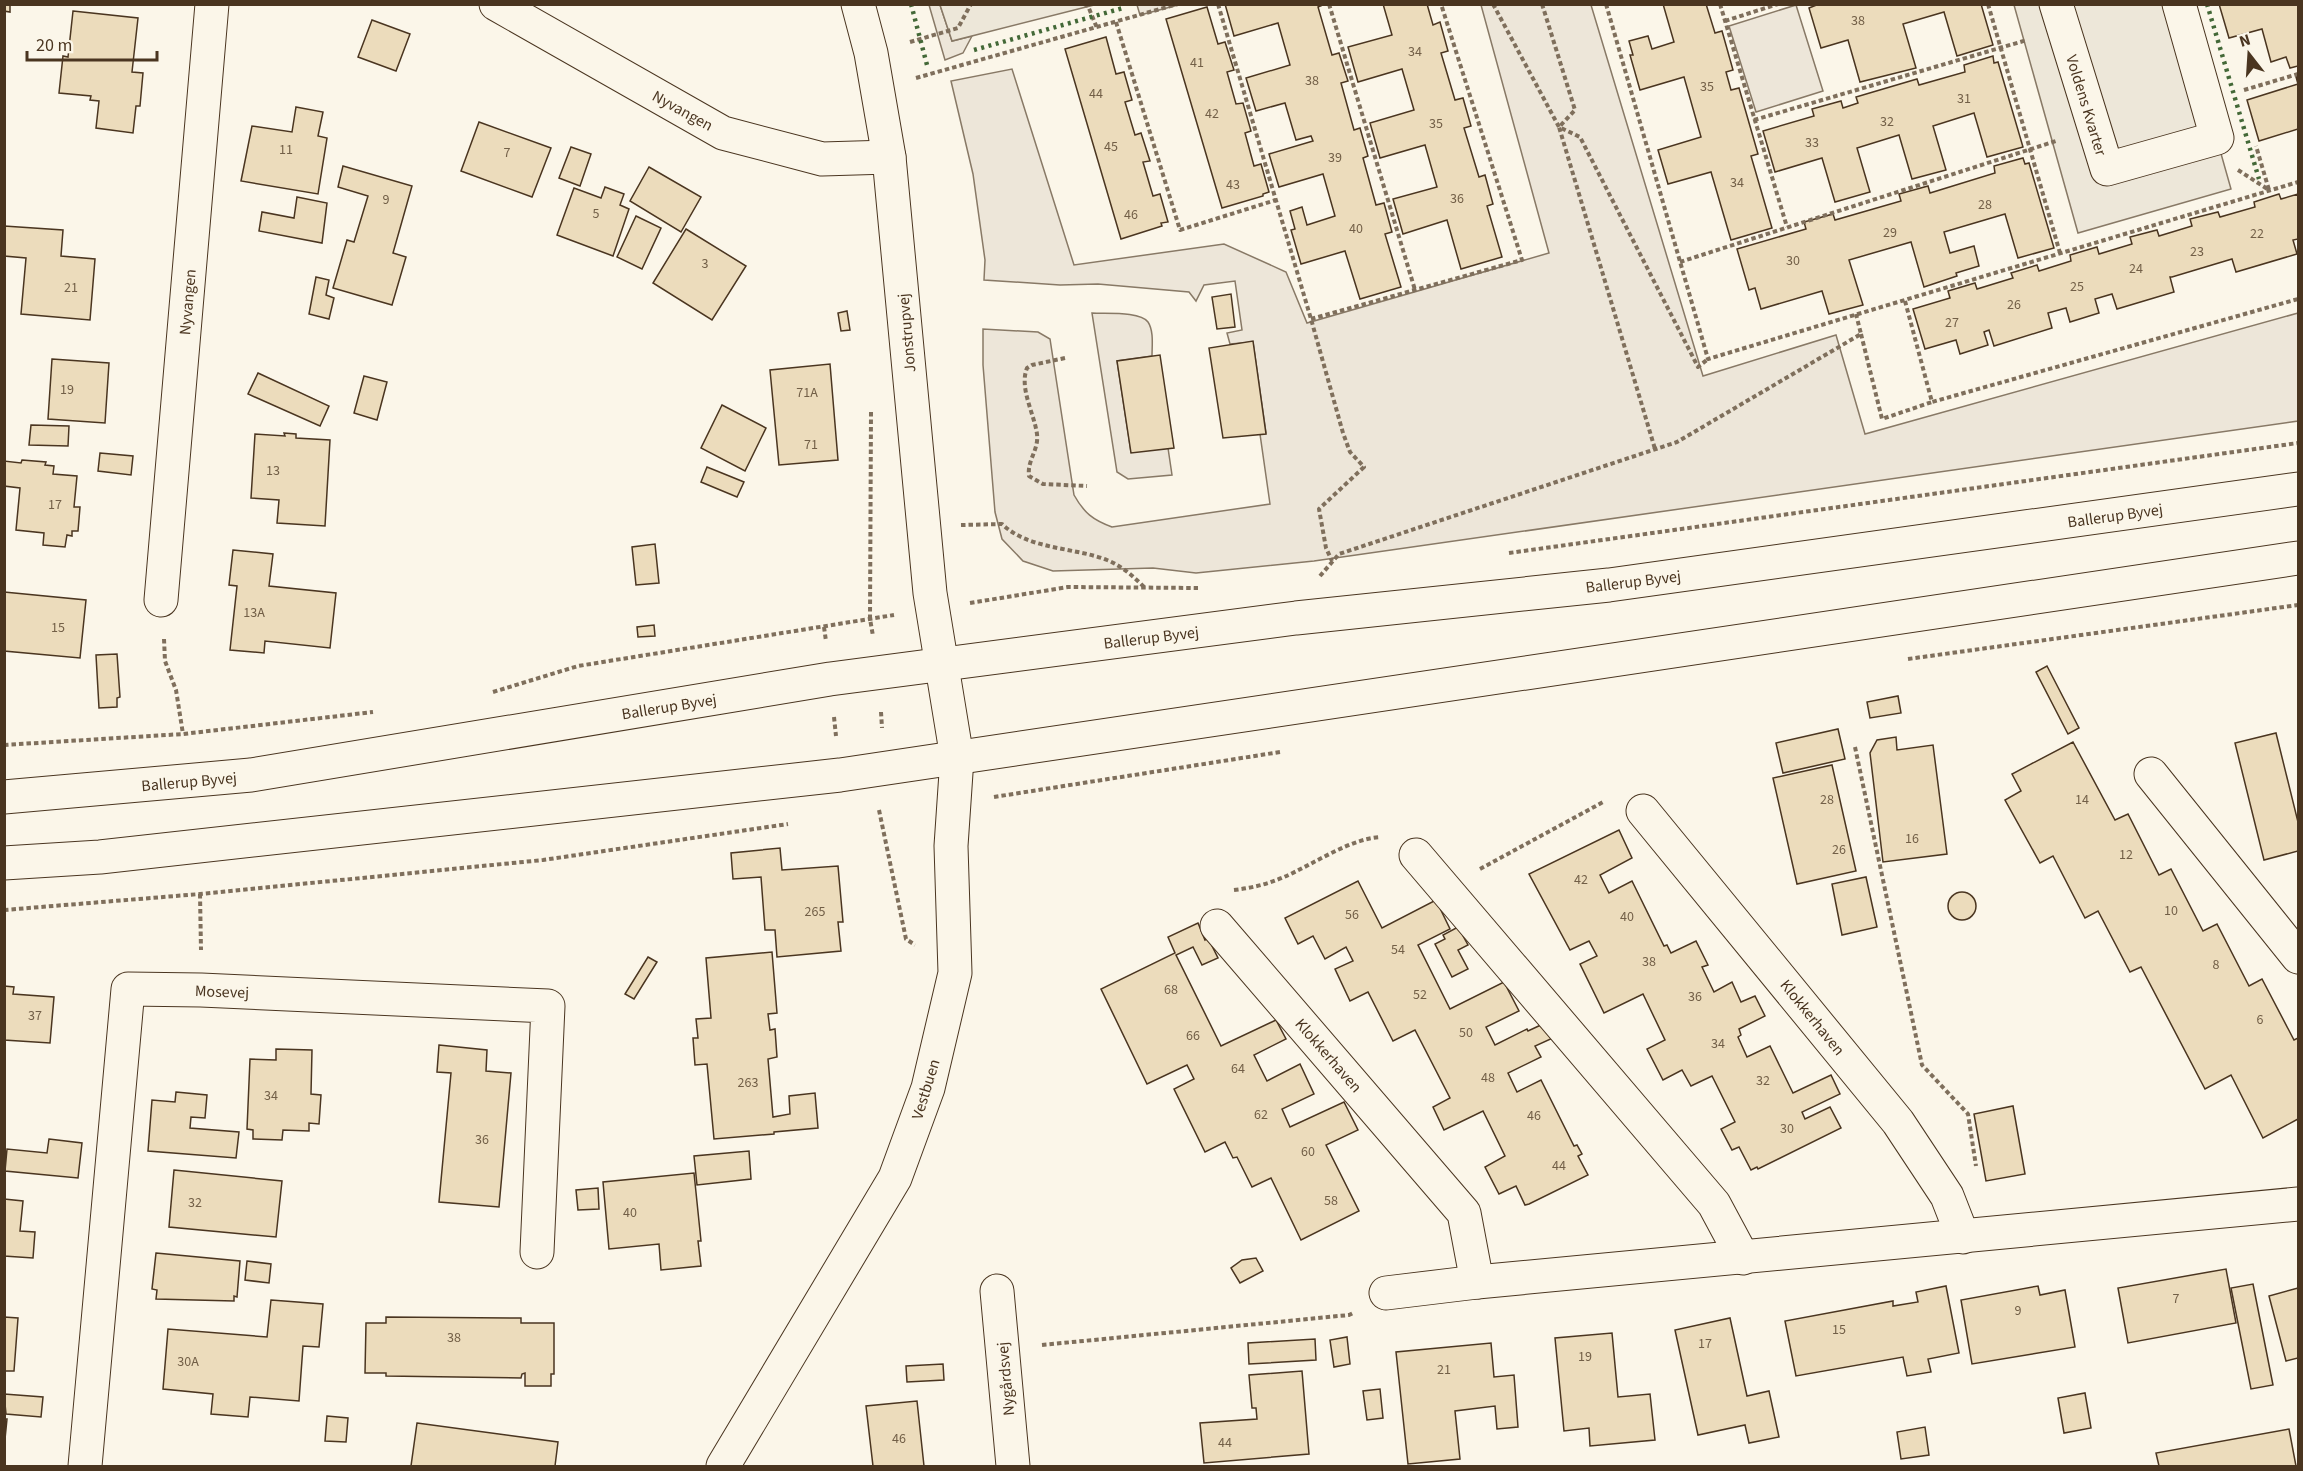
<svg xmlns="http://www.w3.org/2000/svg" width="2303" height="1471" font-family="'Source Sans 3',sans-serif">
<rect width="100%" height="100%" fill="#fbf6e9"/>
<g fill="#ede6d9" stroke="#887966" stroke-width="1.5">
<polygon points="929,5 940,5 952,41 972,36 963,53 945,60"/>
<polygon points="1137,5 1137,4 1178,5 1140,15"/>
<path d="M1481,5H1591L1703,376L1836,335L1865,434L2298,313V421L1314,561L1196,573L1153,568L1053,571L1023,561L1002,539L995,512L983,365V329L1038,332L1050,339L1074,495C1084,513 1093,520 1112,527L1270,504L1260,434L1266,433L1253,342L1230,344L1227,333L1242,330L1235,281L1204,285L1196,301L1189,292L1098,284L1060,285L984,280L985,260L973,174L951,81L1012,69L1074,265L1224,244L1286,272L1307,323L1549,253Z"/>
<polygon points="1796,5 1823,91 1756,112 1729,26"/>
<path d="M1092,313C1106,314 1140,311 1148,322C1154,331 1152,346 1152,356L1117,361L1131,452L1168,448L1172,475L1128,479L1117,472Z"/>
</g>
<g fill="#ede7d9" stroke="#887966" stroke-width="1.5">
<polygon points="940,5 940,4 1094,5 952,41"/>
<polygon points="2014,5 2179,5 2231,189 2078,233"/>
</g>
<g fill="#ecdcbc" stroke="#4a3520" stroke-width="1.5">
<polygon points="4,4 10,4 10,12 4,11"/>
<polygon points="1225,4 1325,4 1318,7 1332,55 1339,53 1348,81 1341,83 1354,130 1360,128 1368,156 1363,158 1376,205 1384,203 1392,232 1385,234 1401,287 1360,299 1345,251 1301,264 1291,230 1295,229 1290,211 1302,207 1307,225 1335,216 1323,174 1279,187 1269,154 1313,141 1311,136 1296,140 1285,103 1256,111 1246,78 1290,65 1278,23 1234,36"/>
<polygon points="1383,4 1427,4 1433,25 1440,22 1448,51 1441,53 1455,100 1463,98 1471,126 1464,128 1479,177 1485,175 1493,204 1487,206 1502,257 1461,269 1447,220 1403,234 1393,199 1437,187 1425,145 1380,158 1370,123 1414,110 1402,69 1358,82 1348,47 1392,35"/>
<polygon points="1663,4 1706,4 1715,33 1722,31 1733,70 1726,72 1731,90 1739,88 1758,154 1751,156 1772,228 1731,240 1711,172 1668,184 1658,150 1701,137 1684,77 1640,90 1630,55 1633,55 1629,41 1648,36 1652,49 1674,42"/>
<polygon points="1819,4 1981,4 1993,45 1957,56 1944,12 1903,24 1916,68 1860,82 1848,40 1821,48 1809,8"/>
<polygon points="2219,4 2298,4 2298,66 2290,68 2286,57 2271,62 2262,29 2229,38"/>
<polygon points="1207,7 1218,44 1225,42 1234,70 1227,72 1236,104 1243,103 1251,131 1245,133 1254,166 1261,164 1269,192 1263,194 1263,196 1222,208 1166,19"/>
<polygon points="73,11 138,18 132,72 143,73 140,106 136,106 133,133 96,128 99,101 90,100 91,96 59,93 63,56 68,57"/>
<polygon points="372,20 410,34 396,71 358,57"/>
<polygon points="1106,37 1116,74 1124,72 1132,100 1125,102 1135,135 1141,133 1150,161 1143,162 1153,196 1160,194 1168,222 1161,223 1162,226 1121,239 1065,49"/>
<polygon points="1993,56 1994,63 1998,62 2023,147 1987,157 1974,113 1933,126 1946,170 1912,179 1899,135 1857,148 1870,192 1835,202 1822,158 1775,172 1763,131 1814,116 1812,109 1841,101 1843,108 1858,103 1856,97 1917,79 1919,85 1965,72 1964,65"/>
<polygon points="2298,76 2298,129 2259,141 2247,100 2298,84 2296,77"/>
<polygon points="296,107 323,112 318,136 327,138 318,194 241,181 252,126 292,132"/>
<polygon points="479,122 551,148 532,197 461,171"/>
<polygon points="571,147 591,154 580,186 559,178"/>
<polygon points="2023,158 2025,164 2029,163 2054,248 2018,258 2005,214 1944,232 1950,253 1974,246 1979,266 1956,273 1957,276 1924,287 1911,242 1849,260 1863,305 1829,314 1822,291 1761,309 1755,288 1749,290 1737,249 1806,229 1804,222 1833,214 1835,220 1901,201 1899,194 1928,186 1930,193 1995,173 1994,166"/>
<polygon points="343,166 412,186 393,253 406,257 392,305 333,288 347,240 354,242 368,196 338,187"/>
<polygon points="649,167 701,197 681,232 630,201"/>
<polygon points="605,187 624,194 620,205 629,209 613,256 557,235 574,188 601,198"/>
<polygon points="2279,194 2281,199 2298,194 2298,239 2293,240 2297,254 2236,272 2232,259 2172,277 2170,277 2174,292 2117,309 2112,294 2095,299 2099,313 2070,322 2066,308 2048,313 2052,328 1994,346 1989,330 1984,332 1988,345 1960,354 1956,340 1925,349 1913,309 1950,298 1948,291 1975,283 1977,289 2013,278 2011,273 2037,265 2039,271 2071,261 2070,255 2097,247 2099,254 2132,244 2130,237 2157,230 2159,236 2192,226 2190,219 2218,212 2220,217 2255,207 2254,202"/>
<polygon points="297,197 327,203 322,243 259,231 262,212 294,218"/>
<polygon points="636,216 661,228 642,269 617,257"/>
<polygon points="4,226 63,230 61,256 95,259 90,320 21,314 26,258 4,256"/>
<polygon points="686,229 746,266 712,320 653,283"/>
<polygon points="316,277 329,280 326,295 334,298 329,319 309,314"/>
<polygon points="1231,294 1235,327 1217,329 1212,297"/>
<polygon points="847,311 850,330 841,331 838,313"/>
<polygon points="1253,341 1266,434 1223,438 1209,348"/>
<polygon points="1160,355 1174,448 1131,453 1117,361"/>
<polygon points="52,359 109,363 105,423 48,419"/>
<polygon points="830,364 838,460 779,465 770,370"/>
<polygon points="258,373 329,406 320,426 248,394"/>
<polygon points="364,376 387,382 377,420 354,413"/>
<polygon points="722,405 766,428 745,471 701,448"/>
<polygon points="31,425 69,426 68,446 29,445"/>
<polygon points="284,433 296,434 296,438 330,440 325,526 277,523 279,500 251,498 255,434 285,436"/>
<polygon points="100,453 133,456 131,475 98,471"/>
<polygon points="22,460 46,462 45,465 54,466 53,474 77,476 74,507 80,507 78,531 72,531 72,536 67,535 65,547 43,545 44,533 16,530 20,488 4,486 4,461 21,463"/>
<polygon points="707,467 744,482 737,497 701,482"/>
<polygon points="655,544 659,583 636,585 632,547"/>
<polygon points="233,550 273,554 269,586 336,593 330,648 265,641 264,653 230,650 237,586 229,585"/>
<polygon points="4,592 86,600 80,658 4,651"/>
<polygon points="654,625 655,636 638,637 637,627"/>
<polygon points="117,654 120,697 117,698 117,707 99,708 96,655"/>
<polygon points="2047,666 2079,728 2068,734 2036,672"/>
<polygon points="1898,696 1901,713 1870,718 1867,702"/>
<polygon points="1838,729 1845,759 1783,773 1776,743"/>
<polygon points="2276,733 2298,822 2298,851 2264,860 2235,743"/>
<polygon points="1896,737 1897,750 1933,745 1947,854 1883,862 1870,753 1877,740"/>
<polygon points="2073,742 2115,820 2128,814 2159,875 2171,869 2203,931 2217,924 2249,986 2262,979 2294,1040 2298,1038 2298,1119 2263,1138 2231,1075 2205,1089 2141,967 2130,972 2098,911 2085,918 2053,856 2040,863 2005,800 2021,791 2012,774"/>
<polygon points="1832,765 1856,871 1797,884 1773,778"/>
<polygon points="1619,830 1632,858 1600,875 1609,893 1632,881 1664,946 1667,945 1671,953 1696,941 1708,965 1702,967 1714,992 1732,982 1741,1002 1755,996 1765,1016 1739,1029 1741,1035 1738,1037 1747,1057 1770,1046 1793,1093 1831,1075 1840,1094 1802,1112 1805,1119 1830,1107 1841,1128 1758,1169 1757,1167 1751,1170 1739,1147 1732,1150 1721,1129 1735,1122 1712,1076 1691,1086 1682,1070 1663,1080 1647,1049 1665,1040 1643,994 1604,1013 1580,964 1597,956 1589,941 1570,950 1529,874"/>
<polygon points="780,848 782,870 838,866 843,922 838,922 841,951 777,957 775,930 765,930 761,877 733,879 731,853"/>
<polygon points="1866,877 1877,927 1842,935 1832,884"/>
<polygon points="1358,881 1382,928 1436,900 1450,929 1418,945 1450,1009 1504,982 1519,1011 1486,1027 1495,1045 1527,1029 1528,1031 1543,1024 1555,1037 1535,1046 1541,1057 1508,1073 1517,1092 1541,1080 1574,1146 1577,1145 1582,1154 1578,1156 1588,1175 1529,1204 1525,1205 1516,1186 1499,1194 1485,1167 1505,1156 1483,1111 1444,1130 1433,1107 1450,1098 1415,1030 1393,1041 1368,992 1350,1001 1335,969 1353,961 1346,947 1325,959 1313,936 1298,944 1285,918"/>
<circle cx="1962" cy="906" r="14"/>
<polygon points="1198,923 1205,940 1208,938 1218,958 1202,965 1193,947 1176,955 1221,1046 1276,1020 1286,1039 1254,1055 1267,1081 1300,1064 1314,1094 1282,1109 1290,1127 1344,1102 1358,1130 1326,1145 1359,1211 1301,1240 1271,1178 1252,1187 1237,1157 1233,1158 1225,1142 1205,1152 1174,1089 1194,1079 1187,1065 1147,1084 1101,989 1175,953 1168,937"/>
<polygon points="1458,927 1468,945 1458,950 1468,969 1452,977 1435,944 1445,939 1443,935"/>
<polygon points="772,952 777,1013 768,1014 770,1030 775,1029 777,1057 768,1059 773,1117 790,1114 789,1096 815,1093 818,1128 774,1132 774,1134 714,1139 707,1064 695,1065 693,1038 698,1038 696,1019 711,1018 706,958"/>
<polygon points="648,957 657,962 634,999 625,994"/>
<polygon points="4,986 14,987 13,994 54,997 50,1043 4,1040"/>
<polygon points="439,1045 487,1050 486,1071 511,1073 499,1207 439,1202 451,1073 437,1072"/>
<polygon points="276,1049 312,1050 311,1094 321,1095 319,1124 309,1123 309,1131 283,1130 282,1140 253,1139 253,1130 247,1129 250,1059 276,1060"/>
<polygon points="176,1092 207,1095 205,1118 191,1117 190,1128 239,1132 236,1158 148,1151 152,1100 175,1102"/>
<polygon points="2013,1106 2025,1174 1986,1181 1974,1114"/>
<polygon points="49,1139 82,1143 78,1178 5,1171 7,1149 47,1153"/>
<polygon points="749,1151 751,1179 697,1185 694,1156"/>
<polygon points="174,1170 282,1181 276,1237 169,1227"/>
<polygon points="694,1173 701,1241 698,1241 701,1266 661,1270 659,1244 609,1249 603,1182"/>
<polygon points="598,1188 599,1209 578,1210 576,1190"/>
<polygon points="4,1199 23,1201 20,1231 35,1232 33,1258 4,1256"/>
<polygon points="156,1253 240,1261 237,1297 234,1296 234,1301 156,1299 157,1290 152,1289"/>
<polygon points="1256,1258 1263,1271 1240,1283 1231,1268 1242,1260"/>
<polygon points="247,1261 271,1264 269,1283 245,1280"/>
<polygon points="2226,1269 2236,1323 2128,1343 2118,1288"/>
<polygon points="2253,1284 2273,1385 2251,1389 2231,1288"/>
<polygon points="1946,1286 1959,1353 1928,1359 1931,1372 1907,1376 1903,1357 1796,1376 1785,1321 1893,1301 1893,1306 1918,1302 1916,1292"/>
<polygon points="2038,1286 2040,1295 2065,1290 2075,1347 1972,1364 1961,1300"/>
<polygon points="2298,1288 2298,1358 2286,1361 2269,1296"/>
<polygon points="271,1300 323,1304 319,1347 303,1346 299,1401 250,1397 248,1417 211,1414 213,1394 163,1389 168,1329 267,1337"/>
<polygon points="4,1317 18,1318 14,1371 4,1371"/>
<polygon points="386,1317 521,1318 521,1323 554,1323 554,1374 551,1374 551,1386 525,1386 525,1373 522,1374 521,1378 386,1376 386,1373 365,1373 366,1323 386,1323"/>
<polygon points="1730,1318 1747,1396 1769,1391 1779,1437 1749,1443 1745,1425 1698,1435 1675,1330"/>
<polygon points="1612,1333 1618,1397 1650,1394 1655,1440 1590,1446 1589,1428 1564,1431 1555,1338"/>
<polygon points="1347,1337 1350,1364 1334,1367 1330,1340"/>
<polygon points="1315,1339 1316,1360 1249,1364 1248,1343"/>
<polygon points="1491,1343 1494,1377 1514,1375 1518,1427 1497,1429 1495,1406 1455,1411 1460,1459 1408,1464 1396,1352"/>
<polygon points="943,1364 944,1380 907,1382 906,1366"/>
<polygon points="1302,1371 1309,1454 1204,1463 1200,1423 1257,1419 1256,1408 1252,1408 1249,1375"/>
<polygon points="1380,1389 1383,1418 1367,1420 1363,1391"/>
<polygon points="2085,1393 2091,1428 2064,1433 2058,1398"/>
<polygon points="4,1394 43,1397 41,1417 6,1414"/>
<polygon points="917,1401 924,1466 873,1466 866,1406"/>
<polygon points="327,1416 348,1418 346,1442 325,1441"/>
<polygon points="4,1419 7,1419 4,1449"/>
<polygon points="417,1423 558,1442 555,1466 411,1466"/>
<polygon points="1925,1427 1929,1455 1901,1459 1897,1432"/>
<polygon points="2289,1429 2296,1466 2159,1466 2156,1453"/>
</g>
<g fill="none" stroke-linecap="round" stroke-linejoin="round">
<g stroke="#4a3520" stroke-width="35">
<g id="minor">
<polyline points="496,4 723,133 822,159 889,157"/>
<polyline points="2056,4 2107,169 2217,138 2179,4"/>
<polyline points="161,600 212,4"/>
<polyline points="2151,774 2298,957"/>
<polyline points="1643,811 1898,1122 1947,1196 1963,1237"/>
<polyline points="1416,855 1714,1204 1743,1258"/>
<polyline points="1217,926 1464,1213 1477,1282"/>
<polyline points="997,1291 1013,1466"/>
<polyline points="1386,1293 1477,1282 2298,1204"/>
<polyline points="85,1466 128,989 201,990 548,1006 537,1252"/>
</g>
</g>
<g stroke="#4a3520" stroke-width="35">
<polyline id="tertiary" points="723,1466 895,1178 928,1088 955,973 951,846 957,758 930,593 889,157 871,53 858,4"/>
</g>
<g stroke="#4a3520" stroke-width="35">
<g id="secondary">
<polyline points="4,797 251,775 830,679 1296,618 1609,585 2298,489"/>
<polyline points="4,863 100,857 840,775 2298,558"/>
</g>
</g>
<g stroke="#7f6f5c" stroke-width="4" stroke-dasharray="4.5 3" stroke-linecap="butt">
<polyline points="1084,4 1088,6 1097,28"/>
<polyline points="1218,4 1311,319 1343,433 1350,452 1364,467 1319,509 1326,548 1332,561"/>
<polyline points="1329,4 1415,290"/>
<polyline points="1493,4 1559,127 1580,137 1698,367 1708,359"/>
<polyline points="1542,4 1575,110 1559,127 1655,449"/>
<polyline points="1606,4 1708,359 2298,182"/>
<polyline points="1720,4 1787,227"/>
<polyline points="1988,4 2060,253"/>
<polyline points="1725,21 1778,4"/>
<polyline points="1116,22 1180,230 1276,200"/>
<polyline points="910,42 958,28 971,4"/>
<polyline points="916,78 1178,4"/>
<polyline points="2244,90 2298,74"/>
<polyline points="1754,120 2027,40"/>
<polyline points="2238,170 2269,190 2256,146"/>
<polyline points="1680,262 2056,141"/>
<polyline points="1905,301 1932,402 2298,299"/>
<polyline points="1311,319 1522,260 1441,4"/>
<polyline points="1861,334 1882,419 1932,402"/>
<path d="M1065,358L1032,365L1027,368C1019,388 1034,413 1037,434C1039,450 1027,460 1029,476L1043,484L1087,486"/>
<polyline points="871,412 870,619 873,636"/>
<path d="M961,525L1002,524C1029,550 1074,547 1107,560C1122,566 1133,576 1144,587"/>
<polyline points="1509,553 2298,443"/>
<polyline points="1320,576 1339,554 1677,442 1861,334 1856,314"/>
<polyline points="970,603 1068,587 1198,588"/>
<polyline points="824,627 826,641"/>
<polyline points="164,639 165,661 176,690 183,734"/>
<polyline points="1908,659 2298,605"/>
<polyline points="493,692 578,666 894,615"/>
<polyline points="881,712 882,728"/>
<polyline points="834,717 836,736"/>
<polyline points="4,745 183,734 373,712"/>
<polyline points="1855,747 1922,1065 1968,1114 1976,1166"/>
<polyline points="994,797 1280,752"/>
<polyline points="879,810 906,939 915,945"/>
<polyline points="1480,869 1605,801"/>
<path d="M1234,890C1252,888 1268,884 1284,877C1312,865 1351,838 1381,837"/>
<polyline points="200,894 201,950"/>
<polyline points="4,910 200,894 543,860 788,824"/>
<polyline points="1042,1345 1349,1315 1353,1313"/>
</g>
<use href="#minor" stroke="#fbf6e9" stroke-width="33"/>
<use href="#tertiary" stroke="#fbf6e9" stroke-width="33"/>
<use href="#secondary" stroke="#fbf6e9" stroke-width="33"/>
<g stroke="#436837" stroke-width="4.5" stroke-dasharray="3 4.5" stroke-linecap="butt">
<polyline points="911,4 927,65"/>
<polyline points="2207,4 2259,179"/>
<polyline points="974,50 1123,8 1122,4"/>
</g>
</g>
<g text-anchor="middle" stroke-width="4.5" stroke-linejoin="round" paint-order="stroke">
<g font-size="14" fill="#725f47">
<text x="1858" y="25">38</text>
<text x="1415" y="56">34</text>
<text x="1197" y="67">41</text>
<text x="1312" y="85">38</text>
<text x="1707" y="91">35</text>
<text x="1096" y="98">44</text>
<text x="1964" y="103">31</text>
<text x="1212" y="118">42</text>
<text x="1887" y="126">32</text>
<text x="1436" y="128">35</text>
<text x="1812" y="147">33</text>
<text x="1111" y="151">45</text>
<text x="286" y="154">11</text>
<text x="507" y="157">7</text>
<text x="1335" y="162">39</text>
<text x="1737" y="187">34</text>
<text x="1233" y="189">43</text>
<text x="1457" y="203">36</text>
<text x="386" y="204">9</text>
<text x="1985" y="209">28</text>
<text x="596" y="218">5</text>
<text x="1131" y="219">46</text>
<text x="1356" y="233">40</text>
<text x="1890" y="237">29</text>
<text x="2257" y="238">22</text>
<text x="2197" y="256">23</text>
<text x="1793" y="265">30</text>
<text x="705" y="268">3</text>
<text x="2136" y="273">24</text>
<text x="2077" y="291">25</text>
<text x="71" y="292">21</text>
<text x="2014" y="309">26</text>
<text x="1952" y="327">27</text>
<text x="67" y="394">19</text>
<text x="807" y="397">71A</text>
<text x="811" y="449">71</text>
<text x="273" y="475">13</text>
<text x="55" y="509">17</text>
<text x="254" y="617">13A</text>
<text x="58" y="632">15</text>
<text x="1827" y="804">28</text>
<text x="2082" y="804">14</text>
<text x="1912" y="843">16</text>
<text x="1839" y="854">26</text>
<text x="2126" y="859">12</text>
<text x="1581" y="884">42</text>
<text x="2171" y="915">10</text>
<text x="815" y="916">265</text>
<text x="1352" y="919">56</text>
<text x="1627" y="921">40</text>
<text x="1398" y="954">54</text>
<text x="1649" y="966">38</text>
<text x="2216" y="969">8</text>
<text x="1171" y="994">68</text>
<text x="1420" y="999">52</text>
<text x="1695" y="1001">36</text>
<text x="35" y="1020">37</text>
<text x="2260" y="1024">6</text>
<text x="1466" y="1037">50</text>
<text x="1193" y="1040">66</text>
<text x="1718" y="1048">34</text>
<text x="1238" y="1073">64</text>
<text x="1488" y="1082">48</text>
<text x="1763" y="1085">32</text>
<text x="748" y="1087">263</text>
<text x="271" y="1100">34</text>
<text x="1261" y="1119">62</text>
<text x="1534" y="1120">46</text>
<text x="1787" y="1133">30</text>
<text x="482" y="1144">36</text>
<text x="1308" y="1156">60</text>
<text x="1559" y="1170">44</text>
<text x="1331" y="1205">58</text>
<text x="195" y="1207">32</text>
<text x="630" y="1217">40</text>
<text x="2176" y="1303">7</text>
<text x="2018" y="1315">9</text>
<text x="1839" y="1334">15</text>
<text x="454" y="1342">38</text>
<text x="1705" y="1348">17</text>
<text x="1585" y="1361">19</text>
<text x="188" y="1366">30A</text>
<text x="1444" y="1374">21</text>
<text x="899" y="1443">46</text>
<text x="1225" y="1447">44</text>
</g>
<g font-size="16" fill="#4a3520" stroke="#fbf6e9">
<text transform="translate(2087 105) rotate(73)" y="6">Voldens Kvarter</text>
<text transform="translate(683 110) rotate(29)" y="6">Nyvangen</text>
<text transform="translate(187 302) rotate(-85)" y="6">Nyvangen</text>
<text transform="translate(906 333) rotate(-95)" y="6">Jonstrupvej</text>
<text transform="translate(2115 515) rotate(-8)" y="6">Ballerup Byvej</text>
<text transform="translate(1633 581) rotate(-7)" y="6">Ballerup Byvej</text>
<text transform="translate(1151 637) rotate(-7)" y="6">Ballerup Byvej</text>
<text transform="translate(669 706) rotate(-9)" y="6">Ballerup Byvej</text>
<text transform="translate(189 781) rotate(-5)" y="6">Ballerup Byvej</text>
<text transform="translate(222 991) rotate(2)" y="6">Mosevej</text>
<text transform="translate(1813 1017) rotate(51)" y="6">Klokkerhaven</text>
<text transform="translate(1329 1055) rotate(49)" y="6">Klokkerhaven</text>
<text transform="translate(925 1089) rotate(-73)" y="6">Vestbuen</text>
<text transform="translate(1005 1379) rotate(-95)" y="6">Nygårdsvej</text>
</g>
</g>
<rect width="2303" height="1471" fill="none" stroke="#4a3520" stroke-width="12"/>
<g transform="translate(2249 54) rotate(343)" stroke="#fbf6e9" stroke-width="4.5" paint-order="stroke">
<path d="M0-4.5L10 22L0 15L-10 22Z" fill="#4a3520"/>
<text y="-9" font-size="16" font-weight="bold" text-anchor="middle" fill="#4a3520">N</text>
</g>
<path d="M27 51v9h130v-9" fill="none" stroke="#4a3520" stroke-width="3"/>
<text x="36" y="51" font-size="18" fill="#4a3520" stroke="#fbf6e9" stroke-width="4.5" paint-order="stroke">20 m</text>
</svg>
